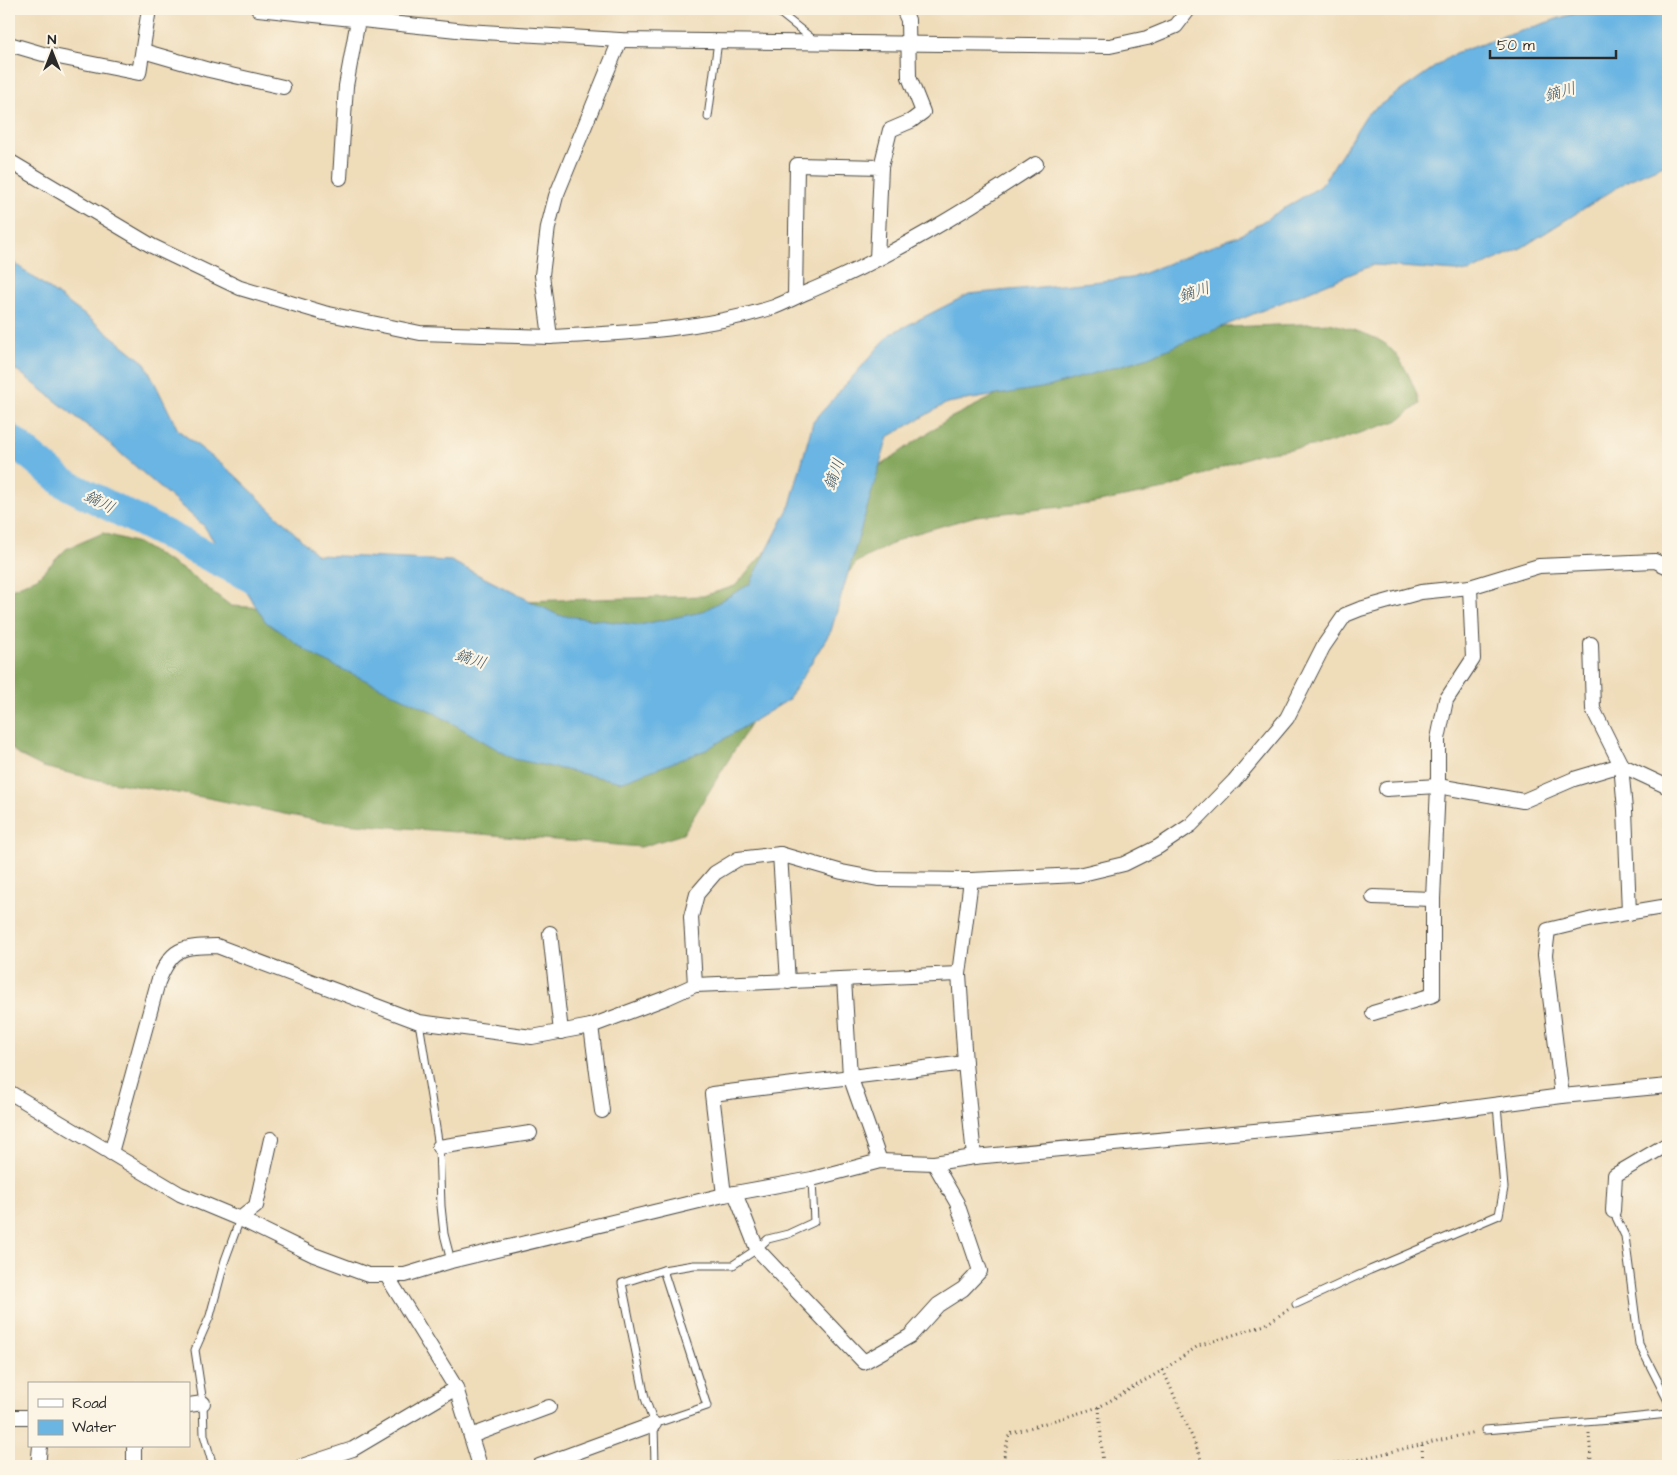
<svg xmlns="http://www.w3.org/2000/svg" width="1677" height="1475" font-family="'Architects Daughter','Klee One',sans-serif">
<rect width="100%" height="100%" fill="#fcf5e5"/>
<filter id="ink" filterUnits="userSpaceOnUse"><feTurbulence type="fractalNoise" baseFrequency=".02" numOctaves="2"/><feDisplacementMap in="SourceGraphic" scale="10" xChannelSelector="R" yChannelSelector="G"/><feConvolveMatrix kernelMatrix="1 2 1 2 8 2 1 2 1" color-interpolation-filters="sRGB"/></filter>
<filter id="wash" filterUnits="userSpaceOnUse"><feTurbulence type="fractalNoise" baseFrequency=".0096" numOctaves="4" result="noise"/><feDisplacementMap in="SourceGraphic" scale="20" xChannelSelector="R" yChannelSelector="G"/><feGaussianBlur stdDeviation="1.12" result="paint"/><feColorMatrix in="noise" values="0 0 0 0 0 0 0 0 0 0 0 0 0 0 0 0 0 1.4 0 .05"/><feComposite in="paint" operator="in"/></filter>
<g filter="url(#wash)">
<rect width="100%" height="100%" fill="#efdcb9"/>
<path fill="#83a65b" stroke="#576843" d="M1330,323C1347,328 1380,336 1391,349C1405,364 1414,385 1420,404L1397,421L1326,444L1257,454L1165,489L1089,504L976,516L907,536L857,562L819,609L778,679L683,834L641,847L319,821L208,798L99,780L43,767L17,754L9,745V590L37,578L66,549L103,533L138,543L187,572L231,606L266,608L703,596L735,586L764,553L878,467L948,419L1017,385L1175,329Z"/>
<polygon fill="#6bb5e3" stroke="#4b7087" points="1587,9 1668,9 1668,163 1629,180 1523,247 1469,272 1373,265 1146,358 1048,387 947,403 888,437 831,631 788,700 706,750 621,782 514,759 431,711 316,657 266,622 204,526 104,439 18,371 9,367 9,259 94,322 145,363 178,430 235,475 317,555 451,561 558,615 639,625 702,612 750,584 790,505 813,422 890,334 969,294 1132,278 1240,235 1321,186 1367,114 1455,53"/>
<g fill="none" stroke-linecap="round" stroke-linejoin="round">
<polyline stroke="#6bb5e3" stroke-width="30" points="9,438 64,483 268,586"/>
</g>
</g>
<g filter="url(#ink)">
<g fill="none" stroke-linecap="round" stroke-linejoin="round">
<g stroke="#484640" stroke-width="9">
<g id="lane">
<polyline points="780,13 815,41"/>
<polyline points="708,117 718,41"/>
<polyline points="419,1022 439,1147 441,1206 444,1234 451,1261"/>
<polyline points="1613,1211 1625,1236 1639,1344 1668,1401"/>
<polyline points="1296,1304 1370,1270 1499,1215 1504,1188 1497,1105"/>
<polyline points="654,1424 707,1406 663,1270"/>
<polyline points="1485,1430 1610,1420 1668,1414"/>
<polyline points="213,1466 204,1435 203,1403 195,1350 210,1316 225,1260 240,1219"/>
<polyline points="655,1466 654,1424 645,1398 622,1283 663,1270 694,1265 733,1265 757,1249 768,1239 788,1234 814,1222 812,1179"/>
</g>
</g>
<g stroke="#484640" stroke-width="16">
<g id="street">
<polyline points="258,9 466,31 620,40 1110,46 1147,38 1176,26 1189,9"/>
<path d="M620,40L556,196L548,227L542,275L550,337C625,333 702,330 774,307C787,302 799,295 812,290C890,257 965,211 1036,164"/>
<polyline points="9,44 43,54 139,73 149,9"/>
<polyline points="143,51 209,70 283,87"/>
<polyline points="9,161 152,246 240,288 324,313 420,333 550,337"/>
<polyline points="881,167 890,130 911,121 923,112 909,77 908,20 903,9"/>
<polyline points="340,178 346,86 358,20"/>
<polyline points="795,297 797,165 881,167 877,259"/>
<polyline points="1591,644 1593,709 1621,765 1625,810 1629,913"/>
<polyline points="1386,789 1438,786 1523,801 1574,779 1621,765 1668,787"/>
<polyline points="780,854 788,982"/>
<polyline points="971,880 959,974 965,1063 974,1157"/>
<polyline points="1373,897 1433,899"/>
<polyline points="550,933 561,1032"/>
<polyline points="844,979 850,1076 880,1161"/>
<polyline points="695,985 959,974"/>
<polyline points="1373,1013 1433,995 1433,899 1438,786 1438,739 1446,700 1473,659 1470,587"/>
<polyline points="591,1026 602,1111"/>
<polyline points="9,1092 180,1194 240,1219 314,1255 368,1275 405,1275 451,1261 724,1195 812,1179 880,1161 934,1163 974,1157 1394,1118 1562,1096 1668,1086"/>
<polyline points="1562,1096 1545,955 1548,930 1597,918 1668,906"/>
<polyline points="439,1147 530,1133"/>
<path d="M111,1153L158,982C172,947 181,947 217,946L419,1022L532,1037L591,1026L666,998L695,985L691,917L697,894L715,873L738,859L780,854L842,872L878,879L971,880L1078,875L1124,864L1158,847L1191,825L1234,781L1287,718L1323,647L1345,615L1360,609L1421,592L1470,587L1539,566L1655,561L1668,567"/>
<polyline points="735,1193 757,1249 864,1362 910,1336 938,1305 963,1289 980,1271 957,1203 934,1163"/>
<polyline points="724,1195 712,1094 965,1063"/>
<polyline points="1613,1211 1615,1175 1668,1144"/>
<polyline points="240,1219 256,1206 271,1139"/>
<polyline points="387,1276 456,1388 480,1466"/>
<polyline points="189,1405 203,1403"/>
<polyline points="9,1417 29,1417"/>
<polyline points="471,1436 549,1407"/>
<polyline points="134,1446 134,1466"/>
<polyline points="38,1466 40,1446"/>
<polyline points="302,1466 353,1449 456,1388"/>
<polyline points="539,1466 654,1424"/>
</g>
</g>
<g stroke="#484640" stroke-width="3" stroke-dasharray="1 4" stroke-linecap="butt">
<polyline points="1163,1370 1199,1453 1203,1466"/>
<polyline points="1099,1407 1103,1466"/>
<polyline points="1589,1433 1591,1460 1607,1466"/>
<polyline points="1422,1445 1423,1466"/>
<polyline points="1002,1466 1009,1434 1099,1407 1163,1370 1198,1346 1265,1325 1289,1309"/>
<polyline points="1309,1466 1352,1461 1475,1432"/>
</g>
<use href="#lane" stroke="#fff" stroke-width="7"/>
<use href="#street" stroke="#fff" stroke-width="14"/>
</g>
</g>
<g text-anchor="middle" stroke-width="4.5" stroke-linejoin="round" paint-order="stroke">
<g font-size="16" font-style="italic" fill="#415b6b" stroke="#fcf5e5">
<text transform="translate(1560 91) rotate(-15)" y="6">鏑川</text>
<text transform="translate(1194 291) rotate(-17)" y="6">鏑川</text>
<text transform="translate(833 474) rotate(-70)" y="6">鏑川</text>
<text transform="translate(100 501) rotate(27)" y="6">鏑川</text>
<text transform="translate(471 658) rotate(18)" y="6">鏑川</text>
</g>
</g>
<rect width="1677" height="1475" fill="none" stroke="#fcf5e5" stroke-width="30"/>
<rect x="28" y="1382" width="162" height="65" fill="#fcf5e5" stroke="#a8a49b"/>
<rect x="38" y="1399" width="25" height="8" fill="#ffffff" stroke="#a8a49b"/>
<text x="72" y="1408" font-size="15" fill="#2b2b2b">Road</text>
<rect x="38" y="1420" width="25" height="15" fill="#6bb5e3" stroke="#a8a49b"/>
<text x="72" y="1432" font-size="15" fill="#2b2b2b">Water</text>
<g transform="translate(52 52)" stroke="#fcf5e5" stroke-width="4" paint-order="stroke">
<path d="M0-4L9 19L0 12L-9 19Z" fill="#2b2b2b"/>
<text y="-8" font-size="14" font-weight="bold" text-anchor="middle" fill="#2b2b2b">N</text>
</g>
<path d="M1490 50v8h126v-8" fill="none" stroke="#2b2b2b" stroke-width="2.5"/>
<text x="1497" y="50" font-size="15" fill="#2b2b2b" stroke="#fcf5e5" stroke-width="4" paint-order="stroke">50 m</text>
</svg>
